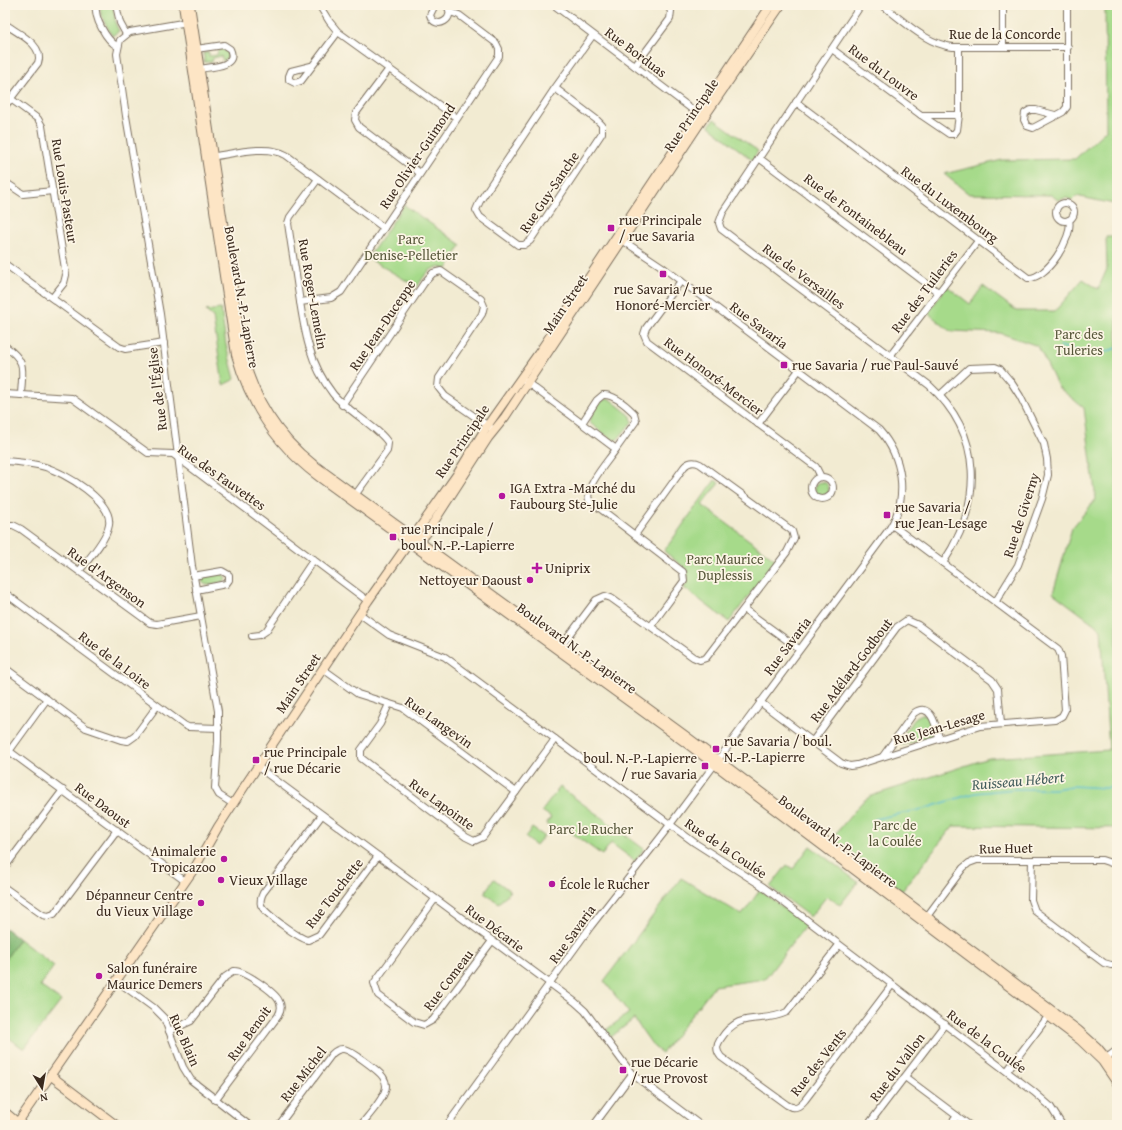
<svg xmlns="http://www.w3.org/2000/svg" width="1122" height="1130" font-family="'Gentium Book Plus',serif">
<rect width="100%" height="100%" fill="#fcf5e5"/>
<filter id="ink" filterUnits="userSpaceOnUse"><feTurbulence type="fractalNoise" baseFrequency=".025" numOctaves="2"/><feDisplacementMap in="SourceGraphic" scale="8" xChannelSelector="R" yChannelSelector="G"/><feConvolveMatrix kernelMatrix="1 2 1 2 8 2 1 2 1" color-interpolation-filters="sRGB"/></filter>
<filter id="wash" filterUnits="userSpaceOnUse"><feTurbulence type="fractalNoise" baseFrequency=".012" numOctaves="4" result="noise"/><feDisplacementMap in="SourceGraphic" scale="16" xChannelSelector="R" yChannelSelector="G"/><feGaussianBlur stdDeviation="0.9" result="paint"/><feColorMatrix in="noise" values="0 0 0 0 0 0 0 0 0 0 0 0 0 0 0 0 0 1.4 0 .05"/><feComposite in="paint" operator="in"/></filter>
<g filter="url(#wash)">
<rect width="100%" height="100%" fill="#f2ebd2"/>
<g fill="#a6da8a" stroke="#708254">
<polygon points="100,5 113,5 116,25 119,31 112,36 101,15"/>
<polygon points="1105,5 1117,5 1117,207 1114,204 1076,196 1072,200 1066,198 1058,200 1051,195 969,194 944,174 1002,160 1075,159 1106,130"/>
<polygon points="222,49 228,52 227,59 223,61 221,56 213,58 212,62 204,62 204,53 209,52 209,56 217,55 218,50"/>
<polygon points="714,119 758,151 752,160 709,126"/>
<path d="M404,205L461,245L447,269C431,263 425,275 417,287L368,258Z"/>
<polygon points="1106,237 1117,237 1117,828 953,826 902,891 832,838 862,802 871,796 989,758 1109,750 1101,629 1053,593 1072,528 1096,499 1084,408 1058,387 1038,346 1000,333 950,331 928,313 947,286 970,304 983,286 1017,311 1055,311 1083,279 1098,289 1107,269"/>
<polygon points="221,309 226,345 235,379 223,385 213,317 206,311"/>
<path d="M606,399L611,400L631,416L632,422L617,440L611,439L590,423C590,415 599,401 606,399Z"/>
<polygon points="715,480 719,483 702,505 776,560 729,622 684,588 688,579 687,570 664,551"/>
<circle cx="822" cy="489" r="7"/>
<polygon points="222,573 226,578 223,582 206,585 202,582 204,577"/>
<path d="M922,714C930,715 933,727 932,734L928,738L902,745L899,743L900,740L916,717Z"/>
<polygon points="560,787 644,849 635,861 611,843 602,855 565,828 559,834 546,824 551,817 542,811"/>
<polygon points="532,828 544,836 536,846 525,837"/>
<polygon points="810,846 858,882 840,905 827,896 810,917 770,887 787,865 793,869"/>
<polygon points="681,878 742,915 760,890 806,925 765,979 714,986 662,1053 654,1047 634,1019 611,1037 606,1030 629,1013 604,981"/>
<polygon points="494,879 510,891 499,903 484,893"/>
<polygon points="19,939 54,966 40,986 61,1001 24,1049 5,1035 5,960"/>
</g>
<polygon fill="#84ba76" stroke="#60724a" points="5,928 19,939 5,960"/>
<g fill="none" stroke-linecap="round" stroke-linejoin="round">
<g stroke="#52bbce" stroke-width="1.5">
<path d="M1060,346C1081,353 1096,356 1117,348"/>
<polyline points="875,819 923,809 975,793 1015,789 1055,789 1072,786 1106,788 1117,785"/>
</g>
</g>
</g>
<g filter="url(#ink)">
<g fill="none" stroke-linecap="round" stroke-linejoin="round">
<g stroke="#7b6e5d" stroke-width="8">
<g id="street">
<path d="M96,5C94,18 106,40 117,46"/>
<polyline points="116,5 120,23 126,34"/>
<polyline points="319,5 329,21 338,32 457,118"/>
<path d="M435,5L430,15C435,32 458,18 446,5"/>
<polyline points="554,5 701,116"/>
<path d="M861,5L723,212L719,223L721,229L929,385C984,435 983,503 943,563"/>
<path d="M882,5C904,21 926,44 953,47H1068"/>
<polyline points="1003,5 1003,47"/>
<polyline points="188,22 130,32 120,40 117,54 126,116 160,314 192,566 218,711 218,741 215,788 219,795 233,804"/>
<path d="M5,24C17,33 45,45 38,63L5,106"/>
<path d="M196,49L224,45L230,49C239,68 209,67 197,69"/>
<polyline points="832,49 921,115 959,115 959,47"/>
<polyline points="311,66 291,71 289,76 289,80 295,83 301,81 338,32"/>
<polyline points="635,66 670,19 671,11 667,5"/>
<polyline points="389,69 356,113 355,120 359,127 420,173"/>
<polyline points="555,88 597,120 602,125 602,133 530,241 524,245 518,245 480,217 476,210 480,201 555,88 593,35"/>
<polyline points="11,99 38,119 42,126 66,275 64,283 52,298"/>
<path d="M796,102L1028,278C1046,280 1074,237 1069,220"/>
<polyline points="921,115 949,134 954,134 957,130 959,115"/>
<polyline points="1055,115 1036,110 1030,110 1025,113 1024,120 1027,126 1033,128 1063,112 1067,107 1067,5"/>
<path d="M210,157C232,154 266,144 286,155L384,228"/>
<polyline points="759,158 938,292"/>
<path d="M318,179L290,217L288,223C291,245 295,267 298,289C304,328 308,362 333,394C346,410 382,430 388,443L387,451L353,498"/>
<polyline points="5,182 23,194 53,191"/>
<circle cx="1065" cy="212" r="9"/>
<polyline points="5,264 119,347 125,349 164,343"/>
<polyline points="681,281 646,328 644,334 647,341 816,467 821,477"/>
<polyline points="300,302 331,298 341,292 499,56 499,49 496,43 459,15 450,12"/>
<path d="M5,346C28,363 22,369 21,395"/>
<polyline points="890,356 978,241"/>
<path d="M525,381L616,449C609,460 584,487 589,500L683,572L684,581L681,585L651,626"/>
<polyline points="5,394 72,398 148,453 173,454 368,601"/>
<polyline points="940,395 969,368 995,367 1000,369 1011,382 1020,396 1044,444 1047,459 1048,475 1042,499 1018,565 996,601"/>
<polyline points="342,405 424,283 433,273 441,271 481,299 484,306 482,314 439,378 438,387 445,396 494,430"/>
<path d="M582,423L597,400L603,395C614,394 626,405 634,413L636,421L616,449"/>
<polyline points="758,424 799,370"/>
<path d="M5,461C18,462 32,463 45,467C65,473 113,501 109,525C107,539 88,560 79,571"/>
<circle cx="822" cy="488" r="11"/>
<polyline points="5,525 13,525 21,529 150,623 157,624 201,616"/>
<polyline points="193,576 222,571 229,575 229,580 226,584 196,590"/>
<polyline points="5,593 184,725 188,727 219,728"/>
<polyline points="744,609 799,649"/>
<polyline points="360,614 389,635 445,657 695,843 762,886 1034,1092 1050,1106 1062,1125"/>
<polyline points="252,636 260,635 266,631 314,559"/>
<path d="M560,648L596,600L605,596L611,598L693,657L700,660L706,658L787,552L794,538L792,531L787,527L700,464C694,461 688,462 684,467L635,535"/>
<polyline points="5,668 86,728 121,740 128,741 135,736 157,706"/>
<polyline points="323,669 358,694 403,708 516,792"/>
<polyline points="760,702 841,763 850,766 857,765 980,726 1055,720 1062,716 1065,710 1061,656 1058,649 892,525"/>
<polyline points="389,704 380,724 361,750 361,758 466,837 474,841 483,837 555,739"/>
<polyline points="812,742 897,627 907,620 918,625 992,680 998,689 1001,723"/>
<polyline points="5,748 185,881"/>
<path d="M883,756L914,713C931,701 936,726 939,738"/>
<polyline points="5,757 47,699"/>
<polyline points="258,767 575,1002 585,1011 632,1074 700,1125"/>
<path d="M322,815L263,893C261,897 260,901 261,905C264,913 300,939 308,940L319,935L378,856"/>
<polyline points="1032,860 1031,900 1035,911 1104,963 1111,965 1117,965"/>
<polyline points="5,867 63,790"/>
<polyline points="5,888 43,915 48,916 54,914 117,830"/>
<polyline points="435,899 374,983 378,995 414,1022 424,1025 433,1020 492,941"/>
<polyline points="925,919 963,868 969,863 977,860 1102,860 1117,865"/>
<path d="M839,945L787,1012C760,1025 740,1008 720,1040C716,1046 716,1051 721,1057L787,1105C795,1110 800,1106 805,1100L892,985"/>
<polyline points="117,981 154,1008 164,1018 183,1067 191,1080 249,1125"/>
<path d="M169,1031L191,1021L225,977L234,971C243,970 275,992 279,1001C282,1006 281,1011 278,1016L215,1100"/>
<polyline points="1104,1060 1117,1050"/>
<polyline points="1007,1071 1050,1014"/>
<polyline points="905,1077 969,1125"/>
<path d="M279,1125L332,1054C335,1051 338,1049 343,1049C350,1049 379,1071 383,1077C385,1080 386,1083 386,1086C386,1097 368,1116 361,1125"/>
<path d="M447,1125L591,926L663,834L890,528C909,497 903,457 879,430L661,266L619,238"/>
<polyline points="594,1125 632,1074"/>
<polyline points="868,1125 945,1024"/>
<polyline points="950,1125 957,1116"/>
</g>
</g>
<g stroke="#7b6e5d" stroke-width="10">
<g id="secondary">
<path d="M183,5L236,355C250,405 277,446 319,477L690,746L1080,1040L1102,1061L1117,1083"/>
<path d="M190,5L243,354C253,397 278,437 313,464L686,736L1078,1030L1097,1047L1117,1071"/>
<polyline points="413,543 426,534 488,438 505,417 698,126 781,5"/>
<polyline points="50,1075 116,1125"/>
<polyline points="5,1112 17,1122"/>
<polyline points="16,1125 194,869 218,827 246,784 368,601 458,473 487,426 538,354 771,5"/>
</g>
</g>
<use href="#street" stroke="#fff" stroke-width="6"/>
<use href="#secondary" stroke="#fde5c5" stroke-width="8"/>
</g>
</g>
<g fill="#b5179e" stroke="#fcf5e5" stroke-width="1.5">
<rect x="607" y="224" width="8" height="8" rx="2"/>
<rect x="659" y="270" width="8" height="8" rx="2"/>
<rect x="780" y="361" width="8" height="8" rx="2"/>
<circle cx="502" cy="496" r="4"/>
<rect x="883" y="511" width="8" height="8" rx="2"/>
<rect x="389" y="533" width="8" height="8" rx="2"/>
<path d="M535 562h4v4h4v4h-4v4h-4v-4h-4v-4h4z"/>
<circle cx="530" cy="580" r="4"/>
<rect x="712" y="745" width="8" height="8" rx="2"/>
<rect x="252" y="756" width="8" height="8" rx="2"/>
<rect x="701" y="762" width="8" height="8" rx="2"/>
<circle cx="224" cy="859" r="4"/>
<circle cx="221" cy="880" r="4"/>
<circle cx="552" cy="884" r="4"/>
<circle cx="201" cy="903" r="4"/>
<circle cx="99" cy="976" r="4"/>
<rect x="619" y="1066" width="8" height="8" rx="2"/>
</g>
<g text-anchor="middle" stroke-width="3.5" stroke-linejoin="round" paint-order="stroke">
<g font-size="14" fill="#3b2a1e" stroke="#fcf5e5">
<text x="1005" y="39">Rue de la Concorde</text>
<text transform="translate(636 52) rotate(37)" y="5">Rue Borduas</text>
<text transform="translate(884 72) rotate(37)" y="5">Rue du Louvre</text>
<text transform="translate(691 115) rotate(-56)" y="5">Rue Principale</text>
<text transform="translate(417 156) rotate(-56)" y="5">Rue Olivier-Guimond</text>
<text transform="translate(65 191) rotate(81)" y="5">Rue Louis-Pasteur</text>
<text transform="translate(549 192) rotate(-56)" y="5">Rue Guy-Sanche</text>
<text transform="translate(950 204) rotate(37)" y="5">Rue du Luxembourg</text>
<text transform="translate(856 214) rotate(37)" y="5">Rue de Fontainebleau</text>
<text transform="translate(804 276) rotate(37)" y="5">Rue de Versailles</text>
<text transform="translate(924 291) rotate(-53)" y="5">Rue des Tuileries</text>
<text transform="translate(313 294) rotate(80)" y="5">Rue Roger-Lemelin</text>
<text transform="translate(242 297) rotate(80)" y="5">Boulevard N.-P.-Lapierre</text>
<text transform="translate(565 304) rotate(-56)" y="5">Main Street</text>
<text transform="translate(382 325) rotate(-56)" y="5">Rue Jean-Duceppe</text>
<text transform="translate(759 325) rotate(37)" y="5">Rue Savaria</text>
<text transform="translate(714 376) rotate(37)" y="5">Rue Honoré-Mercier</text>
<text transform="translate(157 389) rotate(-97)" y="5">Rue de l'Église</text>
<text transform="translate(462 441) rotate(-56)" y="5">Rue Principale</text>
<text transform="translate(222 477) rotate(35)" y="5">Rue des Fauvettes</text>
<text transform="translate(1021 515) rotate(-72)" y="5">Rue de Giverny</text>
<text transform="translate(107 577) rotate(36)" y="5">Rue d'Argenson</text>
<text transform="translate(787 646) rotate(-53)" y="5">Rue Savaria</text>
<text transform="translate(577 648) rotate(36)" y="5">Boulevard N.-P.-Lapierre</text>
<text transform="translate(115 660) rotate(37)" y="5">Rue de la Loire</text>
<text transform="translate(851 670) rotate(-53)" y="5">Rue Adélard-Godbout</text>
<text transform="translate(298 683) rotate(-56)" y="5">Main Street</text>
<text transform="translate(439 722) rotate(35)" y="5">Rue Langevin</text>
<text transform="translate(939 727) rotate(-16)" y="5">Rue Jean-Lesage</text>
<text transform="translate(442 804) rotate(36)" y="5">Rue Lapointe</text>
<text transform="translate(103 805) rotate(37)" y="5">Rue Daoust</text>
<text transform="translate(838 841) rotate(37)" y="5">Boulevard N.-P.-Lapierre</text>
<text transform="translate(726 848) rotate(34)" y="5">Rue de la Coulée</text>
<text transform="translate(1006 848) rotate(-1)" y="5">Rue Huet</text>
<text transform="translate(334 893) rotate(-52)" y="5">Rue Touchette</text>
<text transform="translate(495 928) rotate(37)" y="5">Rue Décarie</text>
<text transform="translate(572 934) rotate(-54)" y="5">Rue Savaria</text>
<text transform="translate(448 980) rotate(-53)" y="5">Rue Comeau</text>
<text transform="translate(249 1033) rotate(-54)" y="5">Rue Benoit</text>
<text transform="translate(185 1040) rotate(66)" y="5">Rue Blain</text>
<text transform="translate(987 1041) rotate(37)" y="5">Rue de la Coulée</text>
<text transform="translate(818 1062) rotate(-52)" y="5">Rue des Vents</text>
<text transform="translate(897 1067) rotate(-53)" y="5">Rue du Vallon</text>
<text transform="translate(303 1074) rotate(-52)" y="5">Rue Michel</text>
</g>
<g font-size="14" fill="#3b2a1e" stroke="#fcf5e5" text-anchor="start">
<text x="619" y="225">rue Principale<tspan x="619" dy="16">/ rue Savaria</tspan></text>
<text x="663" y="294" text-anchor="middle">rue Savaria / rue<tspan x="663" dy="16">Honoré-Mercier</tspan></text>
<text x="792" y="370">rue Savaria / rue Paul-Sauvé</text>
<text x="510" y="493">IGA Extra -Marché du<tspan x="510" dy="16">Faubourg Ste-Julie</tspan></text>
<text x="895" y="512">rue Savaria /<tspan x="895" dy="16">rue Jean-Lesage</tspan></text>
<text x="401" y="534">rue Principale /<tspan x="401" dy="16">boul. N.-P.-Lapierre</tspan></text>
<text x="545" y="573">Uniprix</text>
<text x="522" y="585" text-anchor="end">Nettoyeur Daoust</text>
<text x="724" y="746">rue Savaria / boul.<tspan x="724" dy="16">N.-P.-Lapierre</tspan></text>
<text x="264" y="757">rue Principale<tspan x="264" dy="16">/ rue Décarie</tspan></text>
<text x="697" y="763" text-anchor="end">boul. N.-P.-Lapierre<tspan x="697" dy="16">/ rue Savaria</tspan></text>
<text x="216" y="856" text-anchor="end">Animalerie<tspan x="216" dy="16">Tropicazoo</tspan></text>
<text x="229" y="885">Vieux Village</text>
<text x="560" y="889">École le Rucher</text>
<text x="193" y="900" text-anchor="end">Dépanneur Centre<tspan x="193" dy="16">du Vieux Village</tspan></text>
<text x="107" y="973">Salon funéraire<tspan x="107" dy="16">Maurice Demers</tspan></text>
<text x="631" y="1067">rue Décarie<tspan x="631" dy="16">/ rue Provost</tspan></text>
</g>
<g font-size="14" fill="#565639" stroke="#fcf5e5">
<text x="411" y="244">Parc<tspan x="411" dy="16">Denise-Pelletier</tspan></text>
<text x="1079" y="339">Parc des<tspan x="1079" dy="16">Tuleries</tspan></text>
<text x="725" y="564">Parc Maurice<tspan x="725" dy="16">Duplessis</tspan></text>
<text x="895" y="830">Parc de<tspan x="895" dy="16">la Coulée</tspan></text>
<text x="591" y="834">Parc le Rucher</text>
</g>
<g font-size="15" font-style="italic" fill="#435d5c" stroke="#fcf5e5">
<text transform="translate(1018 781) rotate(-5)" y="5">Ruisseau Hébert</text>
</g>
</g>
<rect width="1122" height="1130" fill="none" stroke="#fcf5e5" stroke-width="20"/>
<g transform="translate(42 1088) rotate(169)" stroke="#fcf5e5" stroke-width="3" paint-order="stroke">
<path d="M0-3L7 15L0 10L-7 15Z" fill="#3b2a1e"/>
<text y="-6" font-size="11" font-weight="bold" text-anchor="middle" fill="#3b2a1e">N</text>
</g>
</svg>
